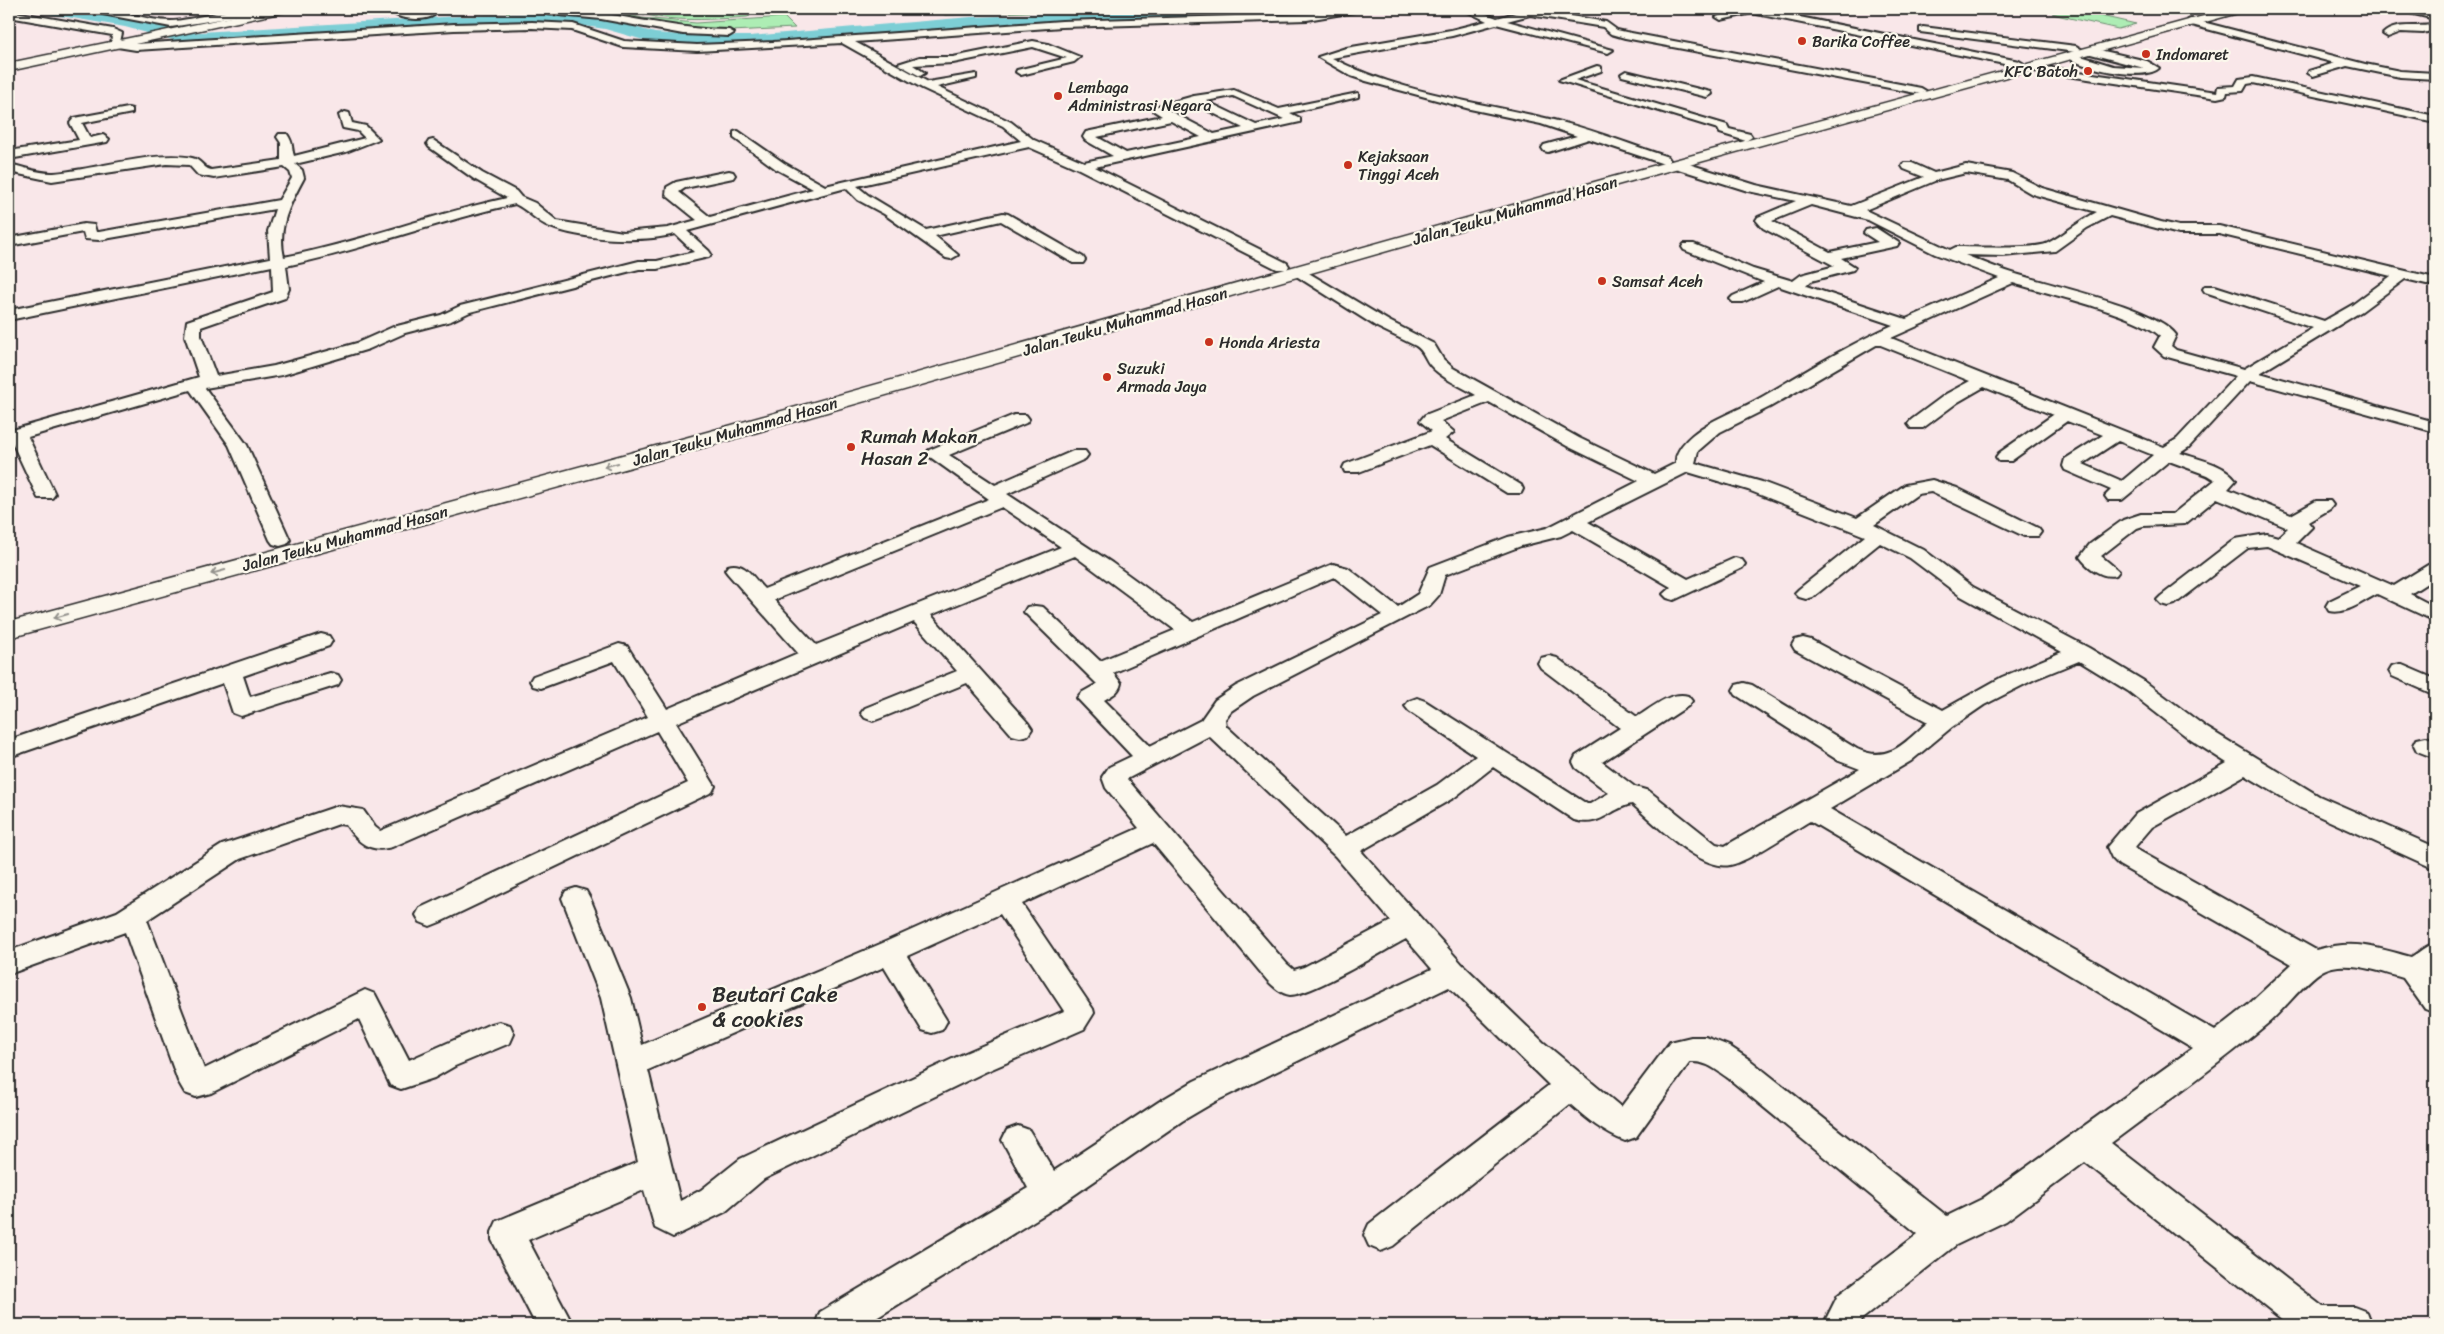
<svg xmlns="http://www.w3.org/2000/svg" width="2444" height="1334" font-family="Sriracha,sans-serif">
<rect width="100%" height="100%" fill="#f9e7e9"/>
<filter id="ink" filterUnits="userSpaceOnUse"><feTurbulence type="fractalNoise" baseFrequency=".02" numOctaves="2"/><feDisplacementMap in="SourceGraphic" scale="10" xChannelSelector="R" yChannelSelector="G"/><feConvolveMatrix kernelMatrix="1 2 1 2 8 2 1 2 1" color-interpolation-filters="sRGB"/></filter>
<g filter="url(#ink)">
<g fill="#adedb4" stroke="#6c8c70">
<polygon points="481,9 607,9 642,18 696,23 784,17 795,28 709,32 582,11 485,13"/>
<path d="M625,9H755L748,10L750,16L747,17C707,20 663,23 625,9Z"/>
<polygon points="933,9 1110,9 945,15"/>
<polygon points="2070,9 2136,24 2118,29 2052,14"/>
</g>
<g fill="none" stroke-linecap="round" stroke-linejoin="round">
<polygon fill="#7dced5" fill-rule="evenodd" points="41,9 77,9 127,17 185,33 459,16 565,13 607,19 655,33 694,36 750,36 971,17 1165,10 1338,9 1330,14 1289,19 1165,20 971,27 750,46 694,46 654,43 605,29 565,23 459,26 184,43 125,27 49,14"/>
<g stroke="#2b2b2b" stroke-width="4">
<g id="minor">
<path d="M87,9C116,7 143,21 171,21C195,21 243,2 263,10L258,13L171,27L92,12Z"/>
<path d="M393,9H404L403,12H429L434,15C425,21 401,20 393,13Z"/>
<path d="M551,9C611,10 669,30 729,30L734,33L729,36L683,34L601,19L548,14V10Z"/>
<path d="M1339,9H1359L1354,12L1307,20L1062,27L855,42L928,82L976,74V78L937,87L1011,122L1034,140L1084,162L1113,156L1085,140L1083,137L1086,132L1162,116L1154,111V107L1194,96L1234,90L1279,109L1358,93V97L1290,113L1300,118V122L1095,167L1287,263L1289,266L1287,269H1277L1079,169L1029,147L857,186L868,195L926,230L1003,213L1008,214L1083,257L1085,260L1083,263H1073L1001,221L935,236L958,255L951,259L946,258L884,214L858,200L846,188L687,231L709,251L711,254L709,257L657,269H639L470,312L451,321L405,333L369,349L282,375L205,388L247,445L290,540L287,544L280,546L273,544L270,540L229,445L190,390L28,437L55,494L52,498H38L12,442H9V431L199,377L185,336L187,321L273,292L272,266L9,320V310L270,258L268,231L275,209L99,240L85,239L83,232L9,246V238L84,224L94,225L96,232H99L279,200L292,178L290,172L284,167L214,178L198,175L189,165L166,164L52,181L9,172V164C23,167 40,174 54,173C93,170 156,150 192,158C202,160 202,168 211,170L281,160V143L277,137L279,134H287C294,144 291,147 294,156L365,138L358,131L343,128L339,115L345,112L349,113L352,123L366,126L379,139L346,152L295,164L302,170L304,178C290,204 277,227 284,257C360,242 432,214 507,198L474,179L429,147L427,144L429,141L433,140L482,173L516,191L521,197L535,203L557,221L623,232L668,228L697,220L666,195L667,187L676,182L729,171L733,172L735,175L733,178L685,188L679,192L710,217L813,189L776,169L734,138V132L738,131L784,163L825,186L1021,141L1003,126L922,88L842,43L697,51L623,47L572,30L532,28L454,30L136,50L111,46L112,35L9,17V11L113,29L122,33L120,42L136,44L454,24L532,22L573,24L624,41L697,45L773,42L1062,21L1307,14ZM1233,96L1284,119L1256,125L1206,101ZM1193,103L1243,128L1214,134L1168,110ZM1171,121L1201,137L1126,153L1097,137ZM515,204C528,210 537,222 550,227C582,240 641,243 675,234L694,252L657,261H639L460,306L441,315L393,327L357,343L274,366L216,376L201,336V327L285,298L289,289L286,266C363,250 437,221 515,204Z"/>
<path d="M1462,9H1474L1497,18L1530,9L1606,22L1617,30L1626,32L1921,88L1926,91L1921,94L1625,38L1611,34L1603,27L1530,15L1507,21L1613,50L1608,53L1496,24L1452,36L1332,58C1397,92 1473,101 1545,118C1586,127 1628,144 1668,157L1670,160L1668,163L1664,164L1589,139L1548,152L1544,151L1542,148L1544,145L1577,136L1541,124L1470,109L1366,81L1351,76L1318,57L1346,48L1451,30L1487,21Z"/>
<polygon points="1743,9 1760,9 2019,61 2024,64 2019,67 1752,13 1721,20 1716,17"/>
<polygon points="2393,9 2411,9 2435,13 2435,19"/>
<polygon points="2191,19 2365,64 2400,71 2435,73 2435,79 2400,77 2347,66 2313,76 2308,73 2309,71 2335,63 2188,24 2188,20"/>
<path d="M2435,24V30L2423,33L2401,32L2388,37L2383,34C2396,21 2417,29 2435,24Z"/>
<polygon points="1923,27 2076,46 2081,49 2076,52 1920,32 1920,28"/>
<polygon points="1033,41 1048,44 1080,57 1074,62 1021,75 1016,72 1017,70 1067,58 1033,47 953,63 913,65 925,73 920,76 898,64 920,57 953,57"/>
<path d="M2091,48L2147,61L2159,68C2145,82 2079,68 2066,56L2071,53L2113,66L2144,68L2087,53L2086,51Z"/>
<polygon points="2031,65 2217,92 2218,87 2235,86 2239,79 2253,77 2435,116 2435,122 2253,83 2247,84 2243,91 2227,92 2226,96 2217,98 2027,70 2026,68"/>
<polygon points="1597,66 1601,67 1601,71 1575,80 1727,125 1729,129 1750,134 1752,137 1746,141 1720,133 1718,129 1559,80"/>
<polygon points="1626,71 1711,92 1712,94 1707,97 1622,76 1621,74"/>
<polygon points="128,108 132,109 132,113 82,123 90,138 103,135 109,139 107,142 9,159 9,151 79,140 70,123 74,118"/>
<path d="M1679,161L1756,185L1851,206L1924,177L1904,169L1902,166L1904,163H1912L1934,173L1966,165L2012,173L2042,188L2161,222L2179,226H2219L2435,278V286L2405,279L2362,311L2260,373L2435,422V432L2250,381L2189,447L2180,453C2198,459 2225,464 2236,480L2228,489L2291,515L2316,501H2330L2333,505L2330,509L2308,522L2312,527L2296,543L2394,586L2428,565L2435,563V578L2410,594L2435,607V621L2377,594C2363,601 2346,615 2329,611L2326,606L2329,601L2360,586L2267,546L2248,548L2175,604L2168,606L2161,604L2157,600L2161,596L2235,539L2267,534L2278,537L2288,528L2217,498L2185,524L2143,526L2137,528L2101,556L2119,571L2116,575C2103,579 2088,568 2080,557L2090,544L2123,520L2141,514H2173L2215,480L2207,475L2169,461L2122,500H2108L2105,496L2111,490L2065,470L2063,466L2065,459L2103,435L2067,421L2011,461H1999L1996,457L1999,453L2053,415L1984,387L1958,402L1923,428H1911L1908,424L1911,420L1946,394L1970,381L1878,344L1770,407L1720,432L1698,451L1695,463L1762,482L1857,518L1905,485L1932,480L1957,488L2038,528L2041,532L2038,536H2024L1931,492L1918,494L1874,525L1924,550L1973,587L2089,648L2144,681L2207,728L2319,796L2435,847V869L2301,808L2245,775L2152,827L2134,848L2316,950C2354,939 2374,947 2411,957C2420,952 2425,946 2435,943V971L2431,973L2435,978V1013L2425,1009L2403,978C2382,972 2343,958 2322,971C2305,981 2284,1010 2267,1024C2217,1066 2163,1104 2111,1143L2323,1307H2354L2367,1312L2372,1325H2289L2085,1162L2006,1221L1956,1245L1862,1319L1860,1325H1823L1838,1295L1918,1234L1728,1078C1715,1069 1706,1061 1690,1062L1636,1137L1625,1141C1604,1133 1587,1119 1570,1104L1393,1246L1381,1251L1369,1246L1364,1235L1369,1224L1549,1085L1449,987L1216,1101L1182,1121L1061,1204L865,1325H815L820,1312L1028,1188L1002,1140L1007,1130L1018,1126L1029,1130L1054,1171L1160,1101L1194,1081L1432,969L1406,939C1383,951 1312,995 1290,995C1281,994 1273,986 1267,980L1153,843L1022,904L1093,1009L1094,1013L1084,1029L985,1072L764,1179L725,1212L673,1237L655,1228L644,1190L528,1240L573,1325H536L492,1240V1232L497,1221L638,1162L601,998L562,898L566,891L576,888L586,891L590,898L631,998L642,1045L885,942L1139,828L1106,788L1102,777L1109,767L1132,756L1077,698L1081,693L1097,684L1024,612L1027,607L1035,606L1043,607L1100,661L1175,630L1075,556L931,615L1028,723L1032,729L1028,735L1020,737L1012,735L967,683L881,718L873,721L865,718L861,713L865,708L957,671L914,622L676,723L715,786L712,792L440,922L430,926L420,922L416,915L420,908L688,783L657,731L392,847C370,853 358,843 346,825L339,824L240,859L147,920L204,1069L365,990L375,994L409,1060L488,1025L499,1022L510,1025L514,1034L510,1043L455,1066L434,1078L401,1089L390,1085L359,1019L211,1093L196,1097L185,1093L178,1081L125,932L9,974V951L117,912L222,845L338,806L363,810L375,827L380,831L648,717L614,661L541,688L533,686L530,681L533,676L619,644L627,646L667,709L798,653L728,574L725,570L728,566C745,561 753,578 764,589L989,499L926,454L929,450L1014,415H1026L1029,419L1026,423L949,455L995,485L1073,451H1085L1088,455L1085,459L1007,494L1112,563L1193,622L1333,564L1348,568L1398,607L1418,594L1430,567L1508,537L1547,528L1639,481L1567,446L1489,402L1441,421L1454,432L1445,439L1521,485L1523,489L1521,493H1507L1430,445L1359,472H1345L1343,468L1345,464L1432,431L1420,421L1425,415L1476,395C1461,386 1442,379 1430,365C1425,359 1424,351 1416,346L1377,327L1290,272L1292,269H1302L1389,321L1434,344L1443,359L1453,368L1579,438L1654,474L1676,463C1674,447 1696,431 1708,424C1725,414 1743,408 1760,398C1803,373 1846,346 1893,325L1778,286L1743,302H1733L1730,299L1733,296L1764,282L1684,250L1682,247L1684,244H1694L1753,269L1793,281L1801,275L1835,266L1763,228L1756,220L1758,217L1796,201L1748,191L1675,168L1673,165ZM1966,173L2008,180L2032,194L2097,212C2079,221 2065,234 2048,243C2034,250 1974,247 1956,247L1950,250L1865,210L1937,180ZM1811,205L1868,220L1935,254L1999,278L1906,319L1806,286L1811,281L1853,270L1855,267L1841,258L1897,246L1899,243L1876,228L1866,230L1864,233L1878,242L1830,252L1772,221ZM2110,216L2179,234H2219L2391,276L2352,305L2324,321L2215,286H2205L2203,289L2205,292L2313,328L2244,369L2176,350L2171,346L2176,335C2157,308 2054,286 2019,275C2001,270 1983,262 1965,255L2003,256L2055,251L2087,228ZM2013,283C2045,293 2139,315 2160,336L2154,347L2164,356L2236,376L2177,439L2164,447L1891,338ZM2118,441L2153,455L2122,481L2083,464ZM1688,472L1748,490L1865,536L1799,589L1795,593L1799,597L1806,599L1813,597L1880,543L1910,558L1959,595L2062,652L2002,677L1943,710L1811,640L1803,638L1795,640L1792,645L1795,650L1928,722C1905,742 1889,764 1857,749L1752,685L1744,683L1736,685L1733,690L1736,695L1839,761L1860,769L1725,846L1716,844L1649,791L1635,787L1602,762L1688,706L1692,701L1688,696C1670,691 1652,708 1637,717L1557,658L1549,656L1541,658L1538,663L1541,668L1620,728L1576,756L1573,762L1576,768L1609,793L1590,804H1587L1425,701L1417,698L1409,701L1405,706L1409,711L1476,756L1437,785L1346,836L1226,726L1225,719L1231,711L1253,696L1430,605L1439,595L1445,575L1521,546L1561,536L1573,530L1671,587L1663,594L1667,598L1674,600L1742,568L1745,564L1742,560L1735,558L1688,579L1588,522ZM1002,507L1061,547L816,645L774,600ZM1334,577L1382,615L1236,686L1215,700L1201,720L1150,746L1104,700C1112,695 1119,693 1121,683L1113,673ZM2079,661L2128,691L2191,740L2227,763L2134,815L2107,847L2112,858L2119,865L2292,964L2248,1005L2215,1031L1830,809L1911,761L1952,727L1984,705L2035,679ZM1209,736L1335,856L1391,921L1304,967L1294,970L1287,964L1127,779ZM1493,767L1574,820C1601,828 1610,808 1632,804C1654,822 1700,871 1730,865C1748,862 1792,831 1810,821L2193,1048L1982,1199L1947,1216L1750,1060L1729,1046L1706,1037H1691L1670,1042L1621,1107L1543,1042L1462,964L1361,851L1455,797ZM1000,914L1064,1011L963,1054L740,1159L701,1190L680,1201L648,1070L884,967L922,1030L932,1033L942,1030L947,1021L907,956Z"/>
<polygon points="321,634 329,636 332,641 329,646 243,676 250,697 330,673 338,675 341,680 338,685 241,716 233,713 223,683 9,757 9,740"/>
<polygon points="2400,664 2435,679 2435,695 2392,676 2389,671 2392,666"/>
<polygon points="2426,737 2435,740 2435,758 2417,751 2414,745 2417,739"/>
</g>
</g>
<g stroke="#2b2b2b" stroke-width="3">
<polygon id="major" points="269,9 290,9 284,12 9,71 9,63"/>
</g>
<g stroke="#2b2b2b" stroke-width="3">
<polygon id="highway" points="2229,9 2247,9 2245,11 1617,185 723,442 9,638 9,622 707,432 1605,179"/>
</g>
<use href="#minor" fill="#fbf7ec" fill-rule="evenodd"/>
<use href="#major" fill="#fbf7ec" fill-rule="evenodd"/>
<use href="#highway" fill="#fbf7ec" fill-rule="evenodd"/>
</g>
<defs><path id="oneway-shaft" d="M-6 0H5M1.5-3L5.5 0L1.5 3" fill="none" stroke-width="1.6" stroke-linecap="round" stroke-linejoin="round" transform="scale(1.25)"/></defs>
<g stroke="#93918c">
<use href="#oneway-shaft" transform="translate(611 465) rotate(165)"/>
<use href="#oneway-shaft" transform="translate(218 572) rotate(165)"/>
<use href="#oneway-shaft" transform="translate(61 616) rotate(164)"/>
</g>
</g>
<g fill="#c8321e" stroke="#fbf7ec" stroke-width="2">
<circle cx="1802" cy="41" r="5"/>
<circle cx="2146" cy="54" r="5"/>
<circle cx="2088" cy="71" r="5"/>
<circle cx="1058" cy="96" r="5"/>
<circle cx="1348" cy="165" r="5"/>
<circle cx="1602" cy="281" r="5"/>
<circle cx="1209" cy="342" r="5"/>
<circle cx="1107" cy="377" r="5"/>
<circle cx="851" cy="447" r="5"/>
<circle cx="702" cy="1007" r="5"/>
</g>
<g text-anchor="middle" stroke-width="4.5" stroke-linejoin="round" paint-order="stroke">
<g font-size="16" fill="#2b2b2b" stroke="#fbf7ec" text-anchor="start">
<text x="1812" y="47">Barika Coffee</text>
<text x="2156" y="60">Indomaret</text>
<text x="2078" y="77" text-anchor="end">KFC Batoh</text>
<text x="1068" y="93">Lembaga<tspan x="1068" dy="18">Administrasi Negara</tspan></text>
<text x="1358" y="162">Kejaksaan<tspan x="1358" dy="18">Tinggi Aceh</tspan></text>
<text x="1612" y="287">Samsat Aceh</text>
<text x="1219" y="348">Honda Ariesta</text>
<text x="1117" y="374">Suzuki<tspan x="1117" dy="18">Armada Jaya</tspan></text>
</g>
<g font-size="16" fill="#2b2b2b" stroke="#fbf7ec">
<text transform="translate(1515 210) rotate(-16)" y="6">Jalan Teuku Muhammad Hasan</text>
<text transform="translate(1125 321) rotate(-16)" y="6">Jalan Teuku Muhammad Hasan</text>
<text transform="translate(735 431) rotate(-16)" y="6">Jalan Teuku Muhammad Hasan</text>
<text transform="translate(345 538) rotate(-15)" y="6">Jalan Teuku Muhammad Hasan</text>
</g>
<g font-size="19" fill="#2b2b2b" stroke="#fbf7ec" text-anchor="start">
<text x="861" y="443">Rumah Makan<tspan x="861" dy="22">Hasan 2</tspan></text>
</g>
<g font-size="22" fill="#2b2b2b" stroke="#fbf7ec" text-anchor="start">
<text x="712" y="1002">Beutari Cake<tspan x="712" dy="25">&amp; cookies</tspan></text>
</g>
</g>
<rect width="2444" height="1334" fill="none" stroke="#fbf7ec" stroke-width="30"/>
<rect x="15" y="15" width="2414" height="1304" fill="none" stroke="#2b2b2b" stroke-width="2" filter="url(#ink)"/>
</svg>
